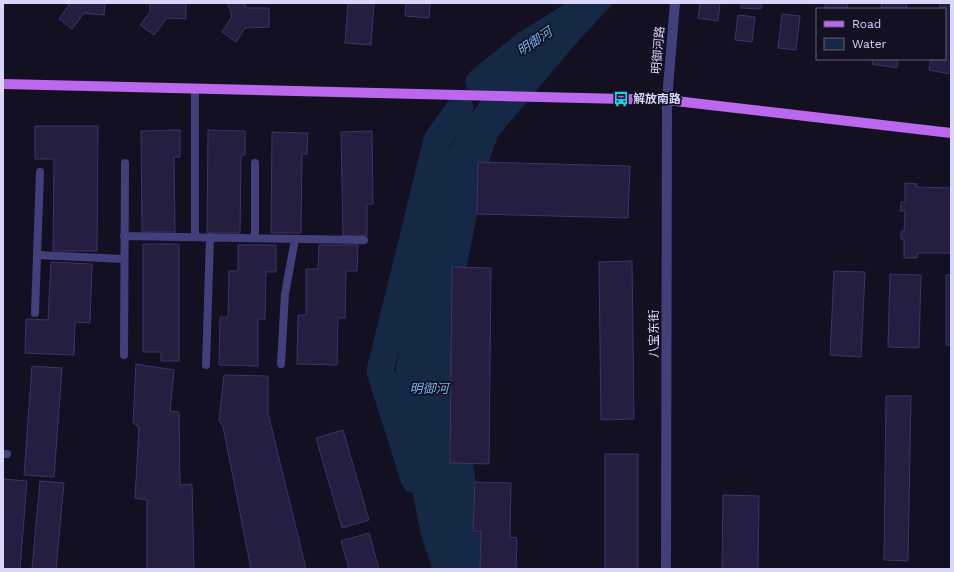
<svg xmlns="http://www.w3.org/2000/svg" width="954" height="572" font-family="'Work Sans','Noto Sans SC',sans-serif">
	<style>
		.water { fill: #152947 }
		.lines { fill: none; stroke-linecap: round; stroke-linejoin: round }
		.river { stroke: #152947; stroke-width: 27 }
		.building { fill: #251e41; stroke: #3d336b }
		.service { stroke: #41407c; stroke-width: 8 }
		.minor { stroke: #41407c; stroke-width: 10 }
		.primary { stroke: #bb68ef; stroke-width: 10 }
		.labels { text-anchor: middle; stroke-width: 3.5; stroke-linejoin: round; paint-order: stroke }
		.street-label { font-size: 12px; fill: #d9d6fb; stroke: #131022 }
		.poi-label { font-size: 12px; font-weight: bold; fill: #d9d6fb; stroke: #131022; text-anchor: start }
		.water-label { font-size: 13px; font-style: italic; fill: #6eb6f0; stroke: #131022 }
	</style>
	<rect width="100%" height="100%" fill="#131022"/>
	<path class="water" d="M578 3H613L573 47 498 136 485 172 460 303 463 409 480 505 495 569H432L421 535 396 410 395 375 413 258 438 172 446 153 461 129 501 71 521 49 553 27Z"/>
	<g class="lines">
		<path class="river" d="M479 82 526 44 592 3
			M414 479 380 371 437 140 460 108"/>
	</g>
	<path class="building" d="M69 3H105L104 15 84 13 72 29 59 19 69 5Z
		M150 3H186V19L167 18 154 35 140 25 150 12Z
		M227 3H244L246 8H269V27L245 28 236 42 222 32 231 18V12Z
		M348 3H374L371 45 345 43Z
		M406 3H430L429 18 405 16Z
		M700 3H720L718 21 698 18Z
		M741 3H762L761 9 741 8Z
		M825 3H848L847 9H825Z
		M882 3H907L906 9H881Z
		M940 3H951V74L929 70 931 59H945V9H939Z
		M782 14 800 16 796 50 778 48Z
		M738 15 755 17 752 42 735 40Z
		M873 59H898L897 68 872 64Z
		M35 126H98L97 251H53L54 159H35Z
		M180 130V157H174L175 232H142L141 131Z
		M208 130 245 131V155H241L240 233H207Z
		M372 131 373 204H367V236H343L341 132Z
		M272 132 308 133 307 154H302L301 233H271Z
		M478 162 630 166 628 218 477 214Z
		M905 183 917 184 916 187 951 188V253H917V258H904V239H901V231H904L905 211H900L901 202H905Z
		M143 244H179V361H161V352H143Z
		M238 245H276V272H266L265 319H258V366L219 365 220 317H228L229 271H238Z
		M319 245H358L357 271H346L345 318H338L337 365 297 364 298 315H306V269H318Z
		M632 261 634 419 601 420 599 262Z
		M51 262 92 264 90 323 75 322 74 355 25 353 26 319 48 320Z
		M452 267 491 268 489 464 450 463Z
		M834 271 865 272 861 357 830 355Z
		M890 274 921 275 919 348 888 347Z
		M946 275H951V345H946Z
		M136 364 174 370 170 411 179 412 180 485 192 484 194 569H147V500L135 498 139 427 133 423Z
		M32 366 62 368 54 477 24 475Z
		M224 375 268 376V413L306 569H251L223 426 219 421Z
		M886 396H911L908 561 884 560Z
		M343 430 369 520 342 528 316 438Z
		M605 454H638V569H605Z
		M3 479 27 481 20 569H3Z
		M40 481 64 483 56 569H32Z
		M475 482 511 483 510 537 517 538 516 569H480L481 531H473Z
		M723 495 759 496 758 569H722Z
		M369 533 379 569H349L341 541Z"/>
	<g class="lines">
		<path class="service" d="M195 89V237
			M124 236 364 240
			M255 238V163
			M37 255 124 259
			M35 313 40 172
			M124 355 125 163
			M281 364 285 294 295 239
			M206 365 210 237
			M3 454H7"/>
		<path class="minor" d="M666 569 667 100 675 3"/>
		<path class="primary" d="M3 84 667 100 951 133"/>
	</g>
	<defs>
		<symbol id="bus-bare" viewBox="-9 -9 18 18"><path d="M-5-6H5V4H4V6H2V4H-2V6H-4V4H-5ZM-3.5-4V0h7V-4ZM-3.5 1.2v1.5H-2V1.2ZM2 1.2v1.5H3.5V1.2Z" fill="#18d3e4" stroke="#131022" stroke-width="2.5" paint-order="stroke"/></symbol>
	</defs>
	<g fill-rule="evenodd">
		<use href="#bus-bare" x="610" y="88" width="22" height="22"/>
	</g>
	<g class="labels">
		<g class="street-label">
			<text transform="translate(658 50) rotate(-85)" y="4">明御河路</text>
			<text transform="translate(654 334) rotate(-90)" y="4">八宝东街</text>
		</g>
		<g class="poi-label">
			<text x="633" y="103">解放南路</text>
		</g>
		<g class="water-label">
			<text transform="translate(534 41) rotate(-34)" y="5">明御河</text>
			<text x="429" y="393">明御河</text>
		</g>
	</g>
	<rect width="954" height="572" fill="none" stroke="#d9d6fb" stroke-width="8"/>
	<rect x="816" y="8" width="130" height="52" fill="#131022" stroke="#625f79"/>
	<rect x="824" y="21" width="20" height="6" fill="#bb68ef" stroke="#625f79"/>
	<text x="852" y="28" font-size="12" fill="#d9d6fb">Road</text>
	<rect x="824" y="38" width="20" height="12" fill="#152947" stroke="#625f79"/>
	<text x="852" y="48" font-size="12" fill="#d9d6fb">Water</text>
</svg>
